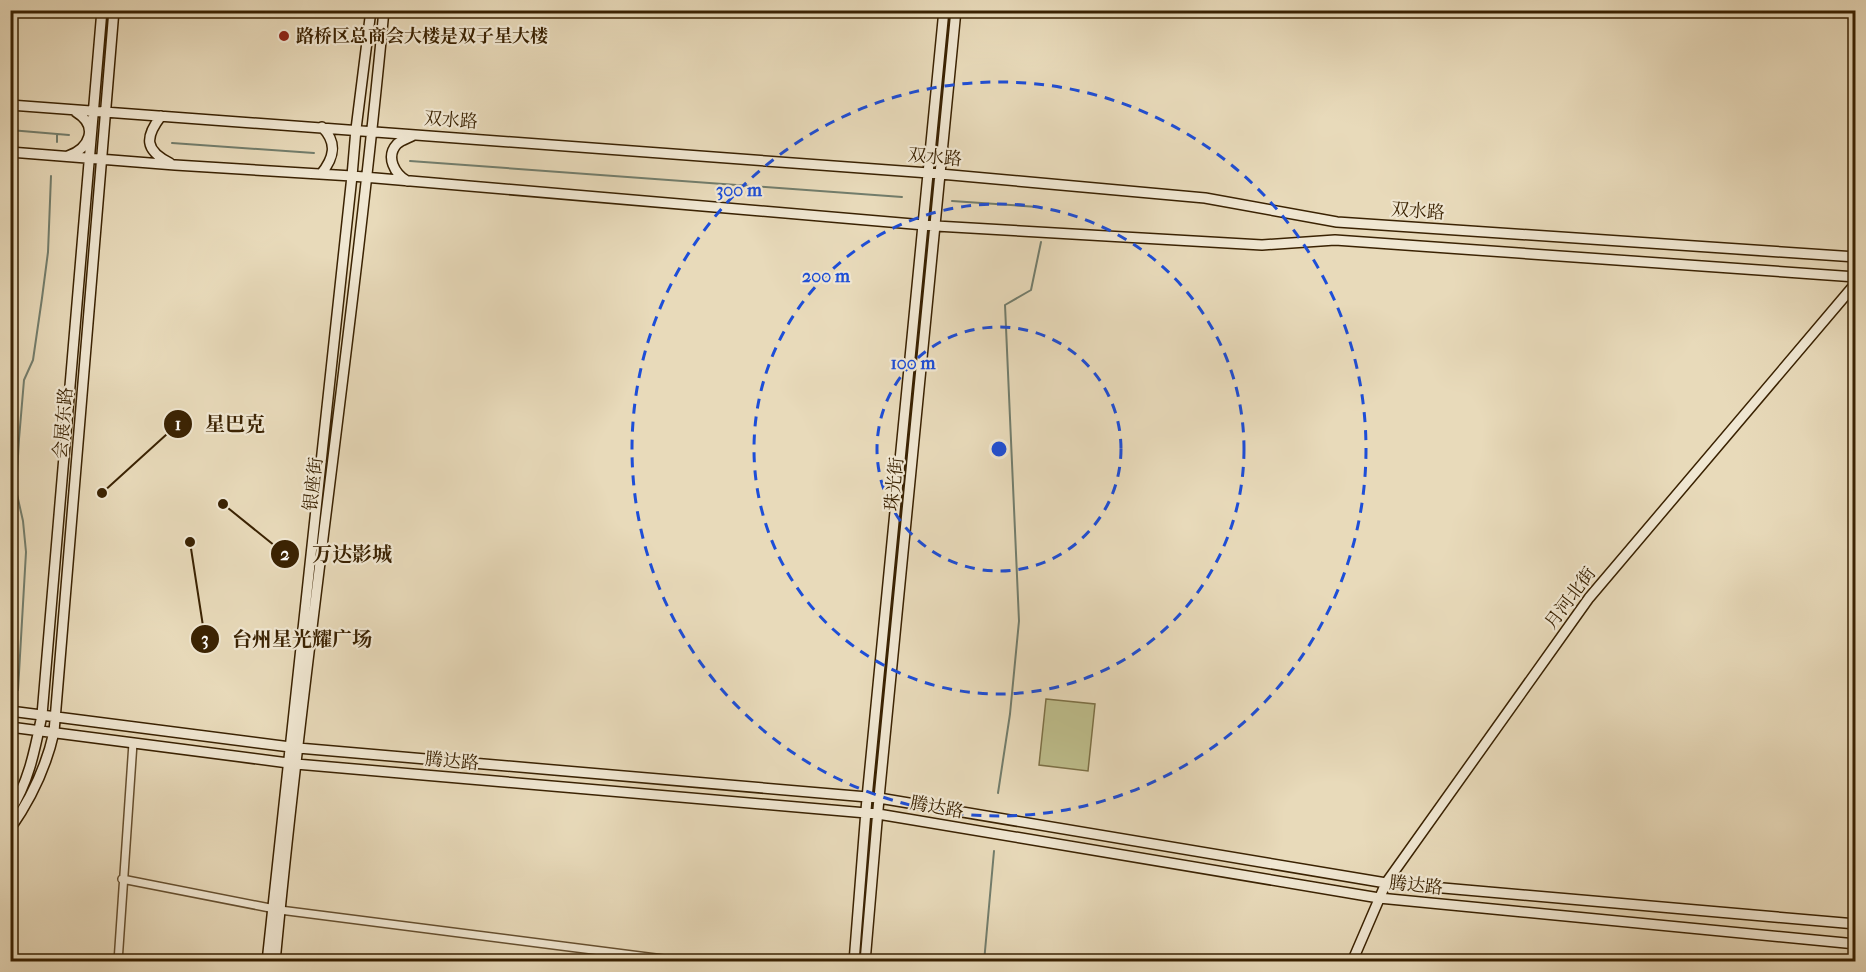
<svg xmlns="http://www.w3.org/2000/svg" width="1866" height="972" font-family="'IM FELL French Canon','Noto Serif SC',serif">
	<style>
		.green { fill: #bdbd8b; stroke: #7c7046; stroke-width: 1.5 }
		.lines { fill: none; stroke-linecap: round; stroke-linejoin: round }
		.stream { stroke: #727d6c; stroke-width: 2 }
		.street-casing { stroke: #665030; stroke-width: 10 }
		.secondary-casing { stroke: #3a2202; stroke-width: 12 }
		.street { stroke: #f0e7d2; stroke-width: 7 }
		.secondary { stroke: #f0e7d2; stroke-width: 9 }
		.ring { fill: none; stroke: #1d4ed8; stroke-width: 3; stroke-dasharray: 10 8 }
		.poi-dot { fill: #8f2418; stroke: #f0e7d2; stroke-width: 2 }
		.labels { text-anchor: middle; stroke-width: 4.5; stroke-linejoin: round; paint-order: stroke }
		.poi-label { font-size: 18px; font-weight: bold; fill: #3a2202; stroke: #f0e7d2; text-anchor: start }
		.street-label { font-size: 18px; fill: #3a2202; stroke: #f0e7d2 }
		.centre { fill: #1d4ed8; stroke: #f0e7d2; stroke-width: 3 }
		.ring-label { font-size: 18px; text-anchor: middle; font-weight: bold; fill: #1d4ed8; stroke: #f0e7d2; stroke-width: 4.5; stroke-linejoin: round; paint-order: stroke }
		.leader { fill: none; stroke: #3a2202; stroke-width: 2 }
		.callout-dot { fill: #3a2202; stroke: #f0e7d2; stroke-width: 2 }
		.mark-label { font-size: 18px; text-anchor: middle; font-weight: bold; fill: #fff }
		.callout-label { font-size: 20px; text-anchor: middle; font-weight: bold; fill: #3a2202; stroke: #f0e7d2; stroke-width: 4.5; stroke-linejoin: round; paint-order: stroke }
	</style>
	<rect width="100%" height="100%" fill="#e8daba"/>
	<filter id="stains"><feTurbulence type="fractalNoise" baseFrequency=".00333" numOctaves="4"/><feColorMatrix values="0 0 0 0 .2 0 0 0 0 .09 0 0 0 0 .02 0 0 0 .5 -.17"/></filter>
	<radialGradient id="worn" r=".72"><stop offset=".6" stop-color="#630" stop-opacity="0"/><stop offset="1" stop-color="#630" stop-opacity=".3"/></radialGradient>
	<path class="green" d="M1046 699 1095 704 1088 771 1039 765Z"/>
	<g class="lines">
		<path class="stream" d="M10 130 69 135
			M57 134V142
			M172 143 314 153
			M410 161 902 197
			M952 201 1038 207
			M18 690 26 552 23 521 16 490 19 439 24 380 33 360 42 298 48 252 51 176
			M998 793 1010 714 1019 621 1005 305 1031 290 1041 242
			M13 962 14 868
			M984 962 994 851"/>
		<defs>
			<path id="street" d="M122 879 280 910 687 962
				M118 962 133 743"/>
			<path id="secondary" d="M10 105 929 173 1205 198 1337 222 1856 257
				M161 116C145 137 144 150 170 163
				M10 152 175 165 352 176 936 226 1262 245 1335 240 1856 277
				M68 156C90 148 99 126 76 112
				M321 174C334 158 338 143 322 127
				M407 181C395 174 385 157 397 144 401 140 409 138 414 135
				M10 711 298 748 879 798 1386 883 1856 924
				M10 727 296 764 878 814 1379 898 1856 944
				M10 811C29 782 35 749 42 715L102 10
				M10 829C31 799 46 768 54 732L114 10
				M267 962 352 176 356 129 371 10
				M275 962C305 644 354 328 384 10
				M854 962 867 798 944 10
				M865 962 879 798 956 10
				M1352 962 1386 883 1589 598 1856 283"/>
		</defs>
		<use href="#street" class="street-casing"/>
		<use href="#secondary" class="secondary-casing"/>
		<use href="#street" class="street"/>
		<use href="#secondary" class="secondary"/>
	</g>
	<g class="ring">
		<circle cx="999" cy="449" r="122"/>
		<circle cx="999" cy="449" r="245"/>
		<circle cx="999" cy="449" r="367"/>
	</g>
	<circle class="poi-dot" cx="284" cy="36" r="6"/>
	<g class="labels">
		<g class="poi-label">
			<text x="296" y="42">路桥区总商会大楼是双子星大楼</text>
		</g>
		<g class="street-label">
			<text transform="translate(451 120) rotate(4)" y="6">双水路</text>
			<text transform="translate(935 157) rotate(5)" y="6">双水路</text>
			<text transform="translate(1418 211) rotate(4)" y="6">双水路</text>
			<text transform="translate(63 423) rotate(-85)" y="6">会展东路</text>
			<text transform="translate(313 484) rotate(-83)" y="6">银座街</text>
			<text transform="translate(894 484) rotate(-84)" y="6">珠光街</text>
			<text transform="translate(1570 598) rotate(-53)" y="6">月河北街</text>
			<text transform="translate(452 761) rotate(5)" y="6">腾达路</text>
			<text transform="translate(937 807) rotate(10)" y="6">腾达路</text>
			<text transform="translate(1416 885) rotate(6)" y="6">腾达路</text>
		</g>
	</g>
	<circle cx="999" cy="449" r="9" class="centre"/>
	<g class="ring-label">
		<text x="739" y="196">300 m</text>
		<text x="826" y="282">200 m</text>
		<text x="913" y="369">100 m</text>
	</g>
	<path class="leader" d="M102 493L178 424M223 504L285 554M190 542L205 639"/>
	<g class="callout-dot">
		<circle cx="102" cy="493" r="6"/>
		<circle cx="223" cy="504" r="6"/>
		<circle cx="190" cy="542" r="6"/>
		<circle cx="178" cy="424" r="15"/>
		<circle cx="285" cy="554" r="15"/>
		<circle cx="205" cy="639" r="15"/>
	</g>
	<g class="mark-label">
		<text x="178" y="430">1</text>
		<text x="285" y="560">2</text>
		<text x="205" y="645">3</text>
	</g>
	<g class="callout-label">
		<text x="235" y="431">星巴克</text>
		<text x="352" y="561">万达影城</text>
		<text x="302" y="646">台州星光耀广场</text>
	</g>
	<rect width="1866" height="972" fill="none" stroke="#e8daba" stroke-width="36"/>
	<rect x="12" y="12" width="1842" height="948" fill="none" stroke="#3a2202" stroke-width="3"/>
	<rect x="18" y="18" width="1830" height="936" fill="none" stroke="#3a2202" stroke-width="1.5"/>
	<rect width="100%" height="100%" filter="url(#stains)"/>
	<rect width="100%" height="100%" fill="url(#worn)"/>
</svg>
